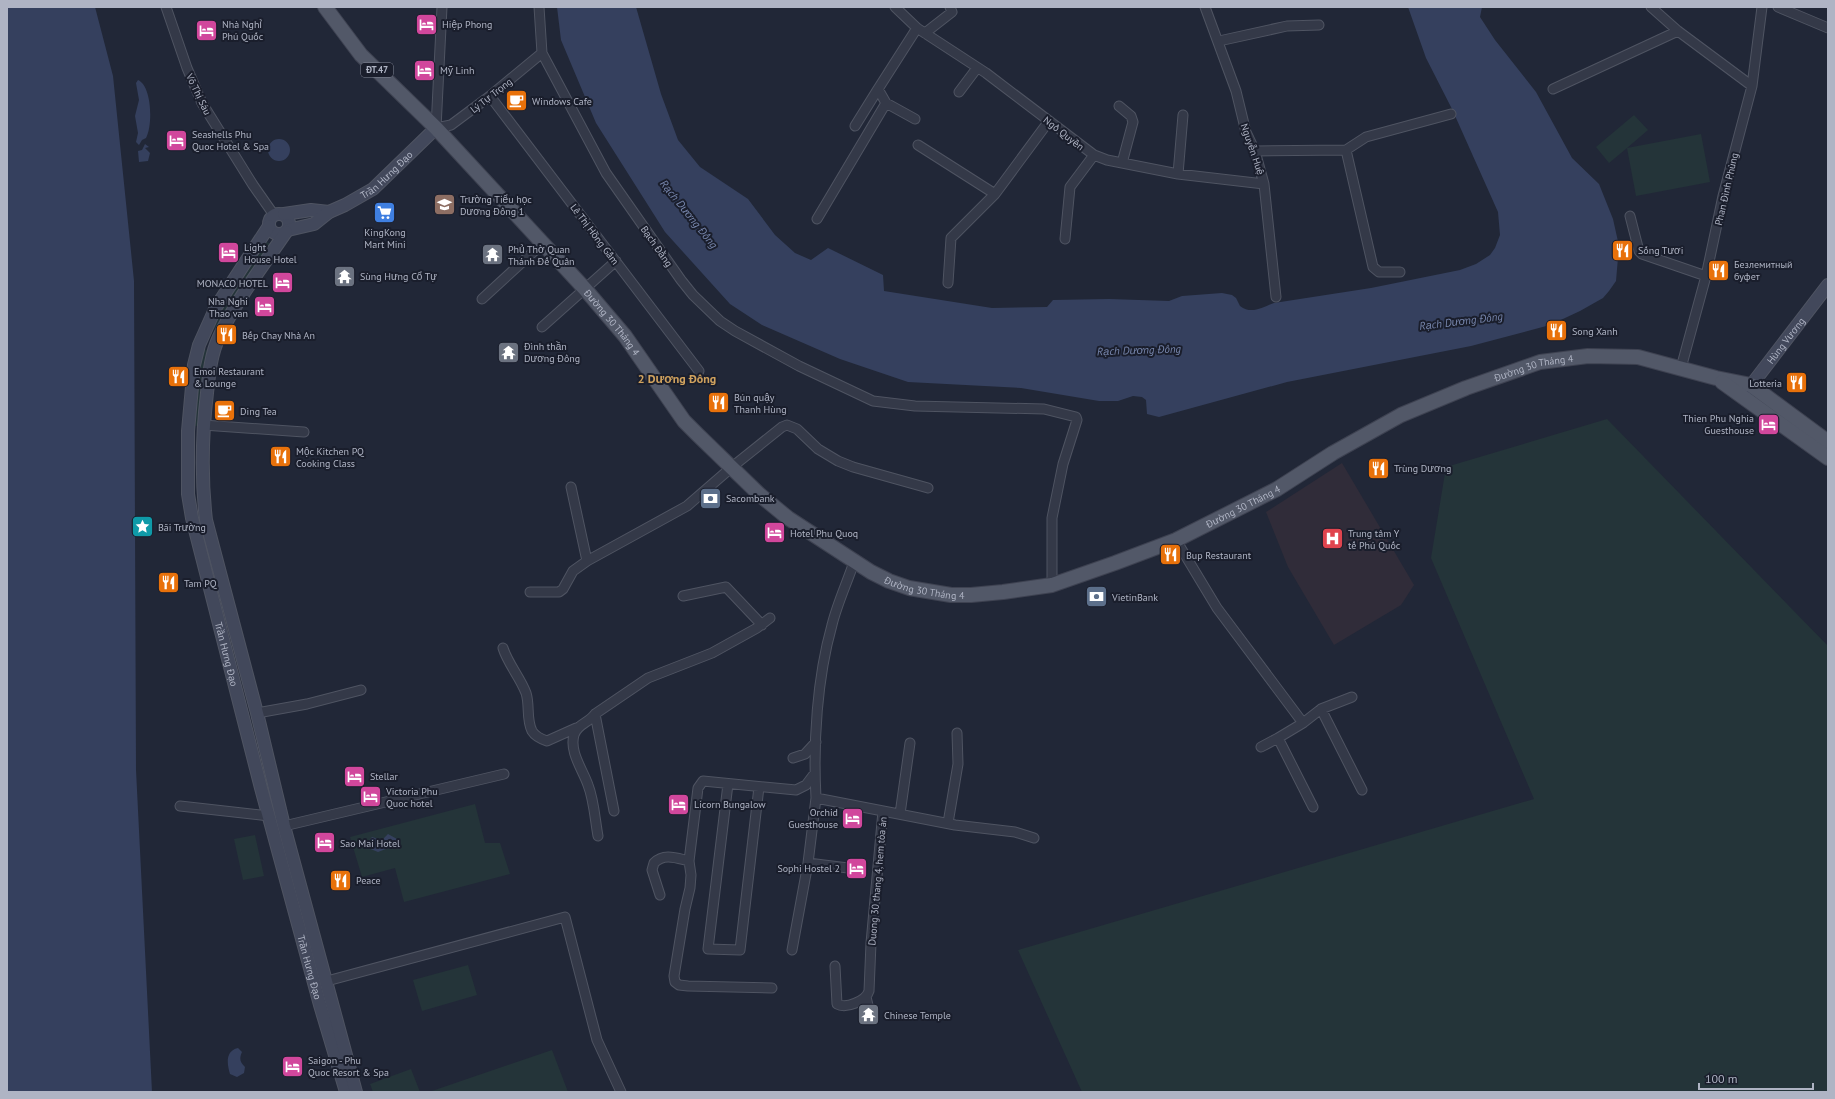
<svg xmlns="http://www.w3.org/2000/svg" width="1835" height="1099" font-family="'PT Sans',sans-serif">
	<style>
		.medical { fill: #302c39 }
		.green { fill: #243439 }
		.water { fill: #35405e }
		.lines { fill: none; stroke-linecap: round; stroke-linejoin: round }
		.street-casing { stroke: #4f5462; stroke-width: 11 }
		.secondary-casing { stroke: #4f5462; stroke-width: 14 }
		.primary-casing { stroke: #3e4251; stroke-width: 16 }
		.street { stroke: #343948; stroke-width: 9 }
		.secondary { stroke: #42485b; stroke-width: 12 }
		.primary { stroke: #525868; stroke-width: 14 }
		.labels { text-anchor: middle; stroke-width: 4; stroke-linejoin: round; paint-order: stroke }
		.shield { fill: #1a1e2c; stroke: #828796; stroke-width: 1 }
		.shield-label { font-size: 9px; font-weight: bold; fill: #afb4c4 }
		.poi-label { font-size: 10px; fill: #afb4c4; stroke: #1a1e2c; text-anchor: start }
		.street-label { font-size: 10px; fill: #afb4c4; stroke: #1a1e2c }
		.water-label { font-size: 11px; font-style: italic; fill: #7786ac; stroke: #1a1e2c }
		.quarter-label { font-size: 12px; font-weight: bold; fill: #d0a25e; stroke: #1a1e2c }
	</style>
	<rect width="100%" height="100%" fill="#212737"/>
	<path class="medical" d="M1342 463 1414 585 1401 605 1334 645 1288 567 1266 512Z"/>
	<path class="green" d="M1634 115 1648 130 1627 148 1701 134 1710 182 1636 196 1627 148 1609 163 1596 147Z
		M267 242 271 244 224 313 215 329 211 326Z
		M204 349 208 350 203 374 198 426H193L197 383Z
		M1607 419 1828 646V1092H1082L1018 950 1534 799 1431 558 1446 467Z
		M475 804 485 843H500L510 874 404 902 395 868 362 877 350 837Z
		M255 835 264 876 243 880 234 839Z
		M468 965 477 995 422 1011 413 980Z
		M552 1050 568 1092H429Z
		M411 1069 420 1092H373L370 1084Z"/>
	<path class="water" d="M7 7H95L113 76 134 281 136 770 152 1092H7Z
		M557 7H636L661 94 678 140 700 167 748 199 775 235 795 253 811 260 828 248 883 275 884 291 992 308 1047 307 1053 300 1109 299 1169 301 1182 296 1222 293 1232 295 1236 298 1240 306C1252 315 1262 307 1274 303L1371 288 1460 270 1476 264 1490 255 1495 248 1500 235 1498 212 1452 109 1426 58 1408 7H1482L1480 17 1495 40 1536 92 1572 158 1599 184 1613 219 1619 246 1616 281 1609 291 1603 298 1580 311 1550 325 1471 346 1287 382 1159 417 1147 414 1146 400 1142 397 1133 396 1118 401H1099L1021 388 908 382 840 359 762 325 730 304 665 232 596 123 561 40Z
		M138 80C152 86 153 125 146 138L142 140 139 145 136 142 138 133 135 116 139 100 136 83Z
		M268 150a11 11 0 1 1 22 0a11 11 0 1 1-22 0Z
		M145 144 149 147 145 148 150 153 148 161 139 162 138 151 142 150Z
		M388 834 397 839 396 847H391L378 852 368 848 367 843 372 837 382 840Z
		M238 1048 242 1052C239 1059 240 1062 245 1067L244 1073 237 1077 230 1074C227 1064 225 1051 238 1048Z"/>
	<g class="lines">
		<defs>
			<path id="street" d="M166 7 187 68 202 103 253 185 274 215
				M442 7 436 128 451 125 490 96 542 53
				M539 7 542 53 606 173 681 280 693 295 720 321 735 331 799 366 873 401 915 406 1044 409 1076 417 1077 420 1063 464 1052 518V585
				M895 7 917 28 986 73 1094 155 1107 160 1178 174 1264 184
				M1205 7 1236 91 1246 132 1255 151 1264 184 1276 297
				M1651 7 1678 31 1752 86
				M1778 7 1828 28
				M925 33 952 12 950 7
				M1219 41 1287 26 1319 25
				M1553 89 1678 31
				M959 92 977 68
				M490 96 699 371
				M886 103 915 119
				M1119 106 1131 116 1133 122 1122 163
				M855 126 878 89
				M918 145 995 194
				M1346 150 1366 137 1451 114
				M1255 151 1346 150 1373 267 1379 272H1400
				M1178 174 1183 115
				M1630 216 1639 251 1642 254 1706 276
				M817 219 886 103 878 89 917 28
				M1065 239 1070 187 1094 155
				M948 283 951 238 995 194 1049 121
				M482 299 543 243
				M542 327 616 261
				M1681 368 1706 276 1723 196 1752 86 1762 7
				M203 425 304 432
				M571 487 587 561 687 506 732 467 782 427 787 425 797 429 818 449 838 461 853 467 928 488
				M1176 540 1217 608 1303 723
				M530 592H559L563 589 573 571 587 561
				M683 596 726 587 762 625
				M503 648C508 664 520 677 526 693 530 705 526 719 532 731 535 736 541 739 547 741L576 728
				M1321 709 1362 790
				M257 713 307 704 361 690
				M595 714 614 811
				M1261 747 1278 738
				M793 758 805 754 816 742
				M728 784 708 949 740 950 759 787
				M180 806 269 816
				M1313 807 1278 738 1303 723 1321 709 1352 697
				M883 811 955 825 1015 832 1034 838
				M900 814 910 743
				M948 823 958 764 957 733
				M284 826 504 774
				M598 836C595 820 594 800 588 785 583 770 569 752 574 735 577 724 589 723 595 714L648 678 712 653 757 628 770 618
				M808 863 848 868
				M660 895 652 870 654 863C664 853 676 858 689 861
				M792 950 808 863 816 798
				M835 966 837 1004C846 1009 866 1001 869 991L871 943 883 811 816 798C813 743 817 678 832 625 837 604 847 583 854 562
				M327 981 565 917 597 1040 621 1092
				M772 988 688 986 679 985 675 982 674 976 685 909 690 888 691 875 689 861 698 788 703 781 796 790 806 785 815 773
				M866 997 870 1013"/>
			<g id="secondary">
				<circle cx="279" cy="224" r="10"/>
				<path d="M284 214 311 210 329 212"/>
				<path id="s1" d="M269 226 216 307 199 345 194 365 188 431V494L192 518 261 788 320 1005 346 1092"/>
				<path id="s2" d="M288 230 314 224 329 212 345 205 373 189 436 128"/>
				<path d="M286 232C263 266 236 300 219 337 211 354 209 374 207 393 202 435 201 477 206 520L257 713 284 826 356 1092"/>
				<path id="s3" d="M1746 392 1828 285"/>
			</g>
			<g id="primary">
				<path id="s4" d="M325 7 361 55 436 128 585 289 625 336 684 421 698 435 760 495 788 518 871 572 889 581 909 588 951 595H971L1003 592 1052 585 1115 563 1176 540 1277 489 1333 453 1401 415 1466 388 1540 362 1588 356 1638 357 1716 378 1751 385 1828 442"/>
				<path d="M1722 382 1828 458"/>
			</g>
		</defs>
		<use href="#street" class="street-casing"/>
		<use href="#secondary" class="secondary-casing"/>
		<use href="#primary" class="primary-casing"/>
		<use href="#street" class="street"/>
		<use href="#secondary" class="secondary"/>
		<use href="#primary" class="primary"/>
	</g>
	<defs>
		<symbol id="hotel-square" viewBox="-11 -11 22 22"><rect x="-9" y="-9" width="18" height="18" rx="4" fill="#d1479c" stroke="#1a1e2c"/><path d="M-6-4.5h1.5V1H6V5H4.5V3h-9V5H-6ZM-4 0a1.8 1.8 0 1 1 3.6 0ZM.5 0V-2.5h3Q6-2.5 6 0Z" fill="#fff"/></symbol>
		<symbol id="cafe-square" viewBox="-11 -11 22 22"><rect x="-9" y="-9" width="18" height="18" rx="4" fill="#e8710a" stroke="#1a1e2c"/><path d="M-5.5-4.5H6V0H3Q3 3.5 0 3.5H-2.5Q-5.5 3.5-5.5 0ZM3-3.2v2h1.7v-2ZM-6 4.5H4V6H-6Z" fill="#fff"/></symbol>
		<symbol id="school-square" viewBox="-11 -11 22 22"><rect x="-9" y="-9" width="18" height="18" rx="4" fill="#8d6e63" stroke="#1a1e2c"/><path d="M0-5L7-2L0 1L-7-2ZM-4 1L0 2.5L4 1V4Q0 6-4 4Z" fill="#fff"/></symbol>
		<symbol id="supermarket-square" viewBox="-11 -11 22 22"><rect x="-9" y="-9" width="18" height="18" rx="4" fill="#3f7fe0" stroke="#1a1e2c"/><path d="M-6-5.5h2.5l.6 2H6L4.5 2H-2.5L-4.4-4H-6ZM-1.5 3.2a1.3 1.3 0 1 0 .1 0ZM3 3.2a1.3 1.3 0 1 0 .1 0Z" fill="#fff"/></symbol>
		<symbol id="restaurant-square" viewBox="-11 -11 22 22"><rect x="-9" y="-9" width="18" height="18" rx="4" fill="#e8710a" stroke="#1a1e2c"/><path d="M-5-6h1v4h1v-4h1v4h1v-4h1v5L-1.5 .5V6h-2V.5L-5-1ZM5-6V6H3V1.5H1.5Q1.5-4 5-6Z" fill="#fff"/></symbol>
		<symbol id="temple-square" viewBox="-11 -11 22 22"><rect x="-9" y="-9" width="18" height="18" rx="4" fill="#6b7280" stroke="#1a1e2c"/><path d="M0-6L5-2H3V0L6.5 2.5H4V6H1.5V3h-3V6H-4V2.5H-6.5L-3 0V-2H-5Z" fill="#fff"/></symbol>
		<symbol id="bank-square" viewBox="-11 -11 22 22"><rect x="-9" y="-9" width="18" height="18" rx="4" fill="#5c6f8a" stroke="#1a1e2c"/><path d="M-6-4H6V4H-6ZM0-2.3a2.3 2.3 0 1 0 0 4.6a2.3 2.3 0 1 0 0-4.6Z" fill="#fff"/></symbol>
		<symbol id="sight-square" viewBox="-11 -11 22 22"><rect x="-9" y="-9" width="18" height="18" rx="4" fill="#0f9aa8" stroke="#1a1e2c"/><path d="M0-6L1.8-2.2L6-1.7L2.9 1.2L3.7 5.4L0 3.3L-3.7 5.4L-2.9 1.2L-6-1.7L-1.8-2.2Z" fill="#fff"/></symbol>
		<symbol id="hospital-square" viewBox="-11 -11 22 22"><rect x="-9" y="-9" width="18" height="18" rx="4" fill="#e0444e" stroke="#1a1e2c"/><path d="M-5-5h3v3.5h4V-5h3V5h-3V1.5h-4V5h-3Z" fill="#fff"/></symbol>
	</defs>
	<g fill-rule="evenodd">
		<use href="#hotel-square" x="414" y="12" width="25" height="25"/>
		<use href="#hotel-square" x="194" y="18" width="25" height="25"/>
		<use href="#hotel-square" x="412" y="58" width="25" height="25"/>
		<use href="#cafe-square" x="504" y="88" width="25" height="25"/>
		<use href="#hotel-square" x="164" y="128" width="25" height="25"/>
		<use href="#school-square" x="432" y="192" width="25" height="25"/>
		<use href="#supermarket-square" x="372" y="200" width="25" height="25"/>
		<use href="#restaurant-square" x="1610" y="238" width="25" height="25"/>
		<use href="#hotel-square" x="216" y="240" width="25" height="25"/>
		<use href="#temple-square" x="480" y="242" width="25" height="25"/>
		<use href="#restaurant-square" x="1706" y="258" width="25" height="25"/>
		<use href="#temple-square" x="332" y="264" width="25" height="25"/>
		<use href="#hotel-square" x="270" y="270" width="25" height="25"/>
		<use href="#hotel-square" x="252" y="294" width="25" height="25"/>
		<use href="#restaurant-square" x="1544" y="318" width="25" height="25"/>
		<use href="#restaurant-square" x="214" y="322" width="25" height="25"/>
		<use href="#temple-square" x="496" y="340" width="25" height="25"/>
		<use href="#restaurant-square" x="166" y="364" width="25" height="25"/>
		<use href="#restaurant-square" x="1784" y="370" width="25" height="25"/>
		<use href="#restaurant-square" x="706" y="390" width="25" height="25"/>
		<use href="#cafe-square" x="212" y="398" width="25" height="25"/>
		<use href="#hotel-square" x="1756" y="412" width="25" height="25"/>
		<use href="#restaurant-square" x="268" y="444" width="25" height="25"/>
		<use href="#restaurant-square" x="1366" y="456" width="25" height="25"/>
		<use href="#bank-square" x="698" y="486" width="25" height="25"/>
		<use href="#sight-square" x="130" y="514" width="25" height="25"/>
		<use href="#hotel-square" x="762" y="520" width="25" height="25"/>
		<use href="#hospital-square" x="1320" y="526" width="25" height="25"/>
		<use href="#restaurant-square" x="1158" y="542" width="25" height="25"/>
		<use href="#restaurant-square" x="156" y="570" width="25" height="25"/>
		<use href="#bank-square" x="1084" y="584" width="25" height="25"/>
		<use href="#hotel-square" x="342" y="764" width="25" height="25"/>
		<use href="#hotel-square" x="358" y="784" width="25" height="25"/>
		<use href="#hotel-square" x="666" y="792" width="25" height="25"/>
		<use href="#hotel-square" x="840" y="806" width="25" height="25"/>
		<use href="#hotel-square" x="312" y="830" width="25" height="25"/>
		<use href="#hotel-square" x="844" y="856" width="25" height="25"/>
		<use href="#restaurant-square" x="328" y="868" width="25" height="25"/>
		<use href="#temple-square" x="856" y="1002" width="25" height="25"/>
		<use href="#hotel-square" x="280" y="1054" width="25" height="25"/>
	</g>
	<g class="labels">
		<rect class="shield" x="361" y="63" width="32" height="14" rx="3"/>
		<g class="shield-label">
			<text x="377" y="73">ĐT.47</text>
		</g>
		<g class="poi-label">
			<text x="222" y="28">Nhà Nghỉ<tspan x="222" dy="12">Phú Quốc</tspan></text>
			<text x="442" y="28">Hiệp Phong</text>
			<text x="440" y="74">Mỹ Linh</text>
			<text x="532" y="105">Windows Cafe</text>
			<text x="192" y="138">Seashells Phu<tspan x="192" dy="12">Quoc Hotel &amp; Spa</tspan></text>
			<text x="460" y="203">Trường Tiểu học<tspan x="460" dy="12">Dương Đông 1</tspan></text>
			<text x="385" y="236" text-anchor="middle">KingKong<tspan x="385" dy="12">Mart Mini</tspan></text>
			<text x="244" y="251">Light<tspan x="244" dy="12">House Hotel</tspan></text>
			<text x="508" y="253">Phủ Thờ Quan<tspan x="508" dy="12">Thánh Đế Quân</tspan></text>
			<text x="1638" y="254">Sống Tươi</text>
			<text x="1734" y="268">Безлемитный<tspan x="1734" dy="12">буфет</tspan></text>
			<text x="360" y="280">Sùng Hưng Cổ Tự</text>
			<text x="268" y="287" text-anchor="end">MONACO HOTEL</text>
			<text x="248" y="305" text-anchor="end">Nha Nghi<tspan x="248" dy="12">Thao van</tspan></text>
			<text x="1572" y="335">Song Xanh</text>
			<text x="242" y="339">Bếp Chay Nhà An</text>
			<text x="524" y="350">Đình thần<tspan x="524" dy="12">Dương Đông</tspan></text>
			<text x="194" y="375">Emoi Restaurant<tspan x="194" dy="12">&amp; Lounge</tspan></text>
			<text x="1782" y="387" text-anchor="end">Lotteria</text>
			<text x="734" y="401">Bún quậy<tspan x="734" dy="12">Thanh Hùng</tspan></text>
			<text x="240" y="415">Ding Tea</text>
			<text x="1754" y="422" text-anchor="end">Thien Phu Nghia<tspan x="1754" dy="12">Guesthouse</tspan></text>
			<text x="296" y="455">Mộc Kitchen PQ<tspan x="296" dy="12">Cooking Class</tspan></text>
			<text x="1394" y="472">Trùng Dương</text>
			<text x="726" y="502">Sacombank</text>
			<text x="158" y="531">Bãi Trường</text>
			<text x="790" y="537">Hotel Phu Quoq</text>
			<text x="1348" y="537">Trung tâm Y<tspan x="1348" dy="12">tế Phú Quốc</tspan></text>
			<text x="1186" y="559">Bup Restaurant</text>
			<text x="184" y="587">Tam PQ</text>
			<text x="1112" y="601">VietinBank</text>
			<text x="370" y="780">Stellar</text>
			<text x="386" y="795">Victoria Phu<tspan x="386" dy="12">Quoc hotel</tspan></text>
			<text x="694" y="808">Licorn Bungalow</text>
			<text x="838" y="816" text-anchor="end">Orchid<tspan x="838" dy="12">Guesthouse</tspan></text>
			<text x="340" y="847">Sao Mai Hotel</text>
			<text x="840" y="872" text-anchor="end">Sophi Hostel 2</text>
			<text x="356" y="884">Peace</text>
			<text x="884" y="1019">Chinese Temple</text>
			<text x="308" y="1064">Saigon - Phu<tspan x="308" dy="12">Quoc Resort &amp; Spa</tspan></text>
		</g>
		<g class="street-label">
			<text transform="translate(199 94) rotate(64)" y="4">Võ Thị Sáu</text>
			<text transform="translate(491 95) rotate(-38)" y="4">Lý Tự Trọng</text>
			<text transform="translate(1064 133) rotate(38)" y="4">Ngô Quyền</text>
			<text transform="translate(1253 149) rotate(71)" y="4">Nguyễn Huệ</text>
			<text dy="4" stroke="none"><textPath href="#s2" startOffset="115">Trần Hưng Đạo</textPath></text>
			<text transform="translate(1726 189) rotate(-77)" y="4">Phan Đình Phùng</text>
			<text transform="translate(595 234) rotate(53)" y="4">Lê Thị Hồng Gấm</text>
			<text transform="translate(657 246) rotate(55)" y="4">Bạch Đằng</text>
			<text dy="4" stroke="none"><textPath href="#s4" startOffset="427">Đường 30 Tháng 4</textPath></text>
			<text dy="4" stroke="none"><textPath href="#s3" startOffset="65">Hùng Vương</textPath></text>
			<text dy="4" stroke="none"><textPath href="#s4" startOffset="1507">Đường 30 Tháng 4</textPath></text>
			<text dy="4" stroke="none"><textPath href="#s4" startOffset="1183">Đường 30 Tháng 4</textPath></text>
			<text dy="4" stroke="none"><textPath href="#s4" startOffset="847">Đường 30 Tháng 4</textPath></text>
			<text dy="4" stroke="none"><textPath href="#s1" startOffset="453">Trần Hưng Đạo</textPath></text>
			<text transform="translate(877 881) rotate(-85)" y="4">Duong 30 thang 4, hem tòa án</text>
			<text dy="4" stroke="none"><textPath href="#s1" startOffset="777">Trần Hưng Đạo</textPath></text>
		</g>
		<g class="water-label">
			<text transform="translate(689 214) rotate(51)" y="4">Rạch Dương Đông</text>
			<text transform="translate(1461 321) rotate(-7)" y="4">Rạch Dương Đông</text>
			<text transform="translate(1139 350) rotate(-2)" y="4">Rạch Dương Đông</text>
		</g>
		<g class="quarter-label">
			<text x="677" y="383">2 Dương Đông</text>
		</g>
	</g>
	<rect width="1835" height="1099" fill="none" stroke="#afb4c4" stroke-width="16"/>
	<path d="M1699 1083v6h114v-6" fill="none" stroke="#afb4c4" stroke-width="2"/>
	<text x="1705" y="1083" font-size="12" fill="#afb4c4" stroke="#1a1e2c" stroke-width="3" paint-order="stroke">100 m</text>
</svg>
